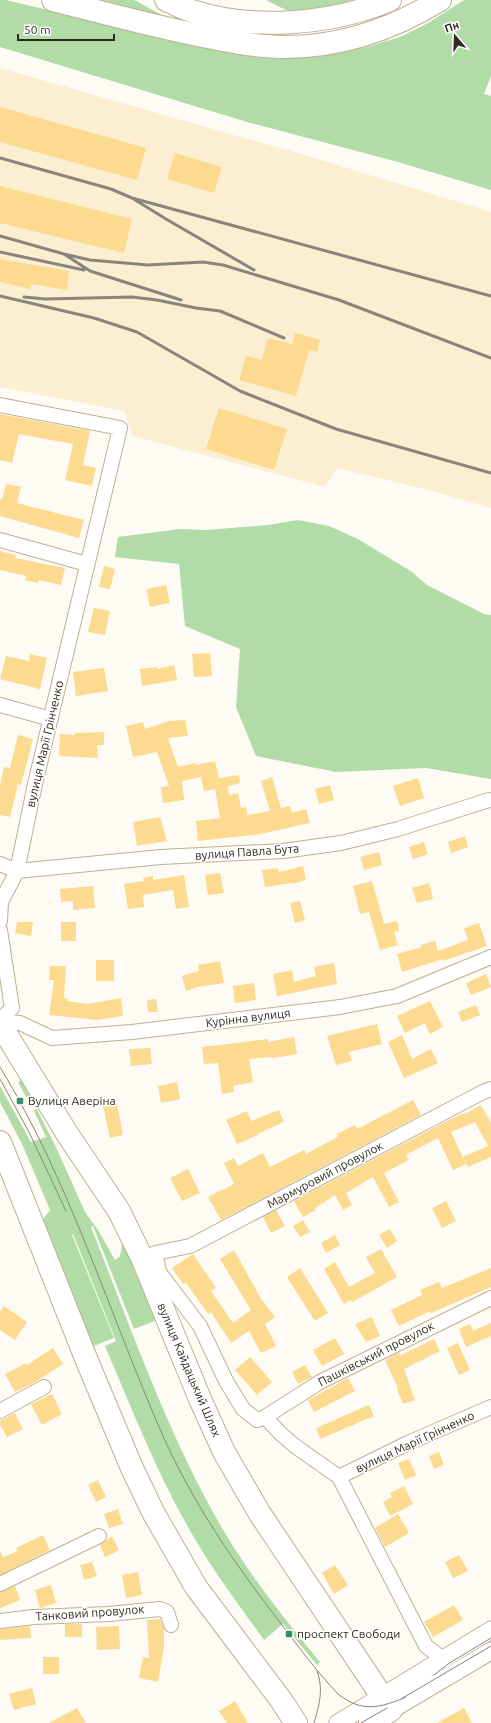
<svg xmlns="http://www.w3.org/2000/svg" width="491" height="1723" font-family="Ubuntu,sans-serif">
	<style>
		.built { fill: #fceed0 }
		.green { fill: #b1dca7 }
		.building { fill: #fcda90 }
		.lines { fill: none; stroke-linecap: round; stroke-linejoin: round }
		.minor-casing { stroke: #bdb092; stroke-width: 16 }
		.tertiary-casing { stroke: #bdb092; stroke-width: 19 }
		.primary-casing { stroke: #bdb092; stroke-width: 24 }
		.trunk-casing { stroke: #bdb092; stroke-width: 24 }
		.minor { stroke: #fff; stroke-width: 14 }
		.tertiary { stroke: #fff; stroke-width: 17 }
		.primary { stroke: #fff; stroke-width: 22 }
		.trunk { stroke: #fff; stroke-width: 22 }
		.tram { stroke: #8a857c; stroke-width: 1 }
		.rail { stroke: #8a857c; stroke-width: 3 }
		.poi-dot { fill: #339068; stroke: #fff; stroke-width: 1.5 }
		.labels { text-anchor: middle; stroke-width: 3; stroke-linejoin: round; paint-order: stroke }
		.street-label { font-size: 12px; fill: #302a1e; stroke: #fff }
		.poi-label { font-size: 12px; fill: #302a1e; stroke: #fff; text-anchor: start }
	</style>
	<rect width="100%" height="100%" fill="#fefbf5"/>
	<path class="built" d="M0 68 308 156 491 212V508L432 491 337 468 325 487 132 436 124 411 0 387Z"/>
	<path class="green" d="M0 0H6L218 50 266 57 299 58 335 54 367 47 400 37 428 23 464 0H491V76L484 94 491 96V190L398 162 247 122 0 47Z
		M101 0H134L166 17Z
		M266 0H359C342 4 303 15 287 10 280 8 273 3 266 0Z
		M298 520 329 526 358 539 412 572 427 585 484 614 491 615V779L426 768 336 772 256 756 236 707 240 649 185 626 179 564 115 557 118 537 180 529 206 530 268 525Z
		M22 1080 55 1145 85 1212 98 1230 115 1260 120 1256 123 1240 157 1320 134 1329 93 1226 91 1227C131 1328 167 1433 222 1528 250 1576 285 1619 320 1662L317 1665 283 1624 264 1640C239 1605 213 1571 192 1534 157 1474 132 1409 105 1346L116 1341 73 1234 72 1235 114 1338 91 1347 41 1222 50 1210 23 1146 0 1102V1086L31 1142 46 1137 34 1111 36 1109 29 1096 26 1097 18 1082Z"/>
	<path class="building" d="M0 107 146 148 137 180 0 142Z
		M175 153 222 167 214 193 167 179Z
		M0 186 132 219 124 253 0 223Z
		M0 259 69 271 67 290 31 284 30 289 0 282Z
		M295 333 320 340 317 352 309 350 296 396 239 380 246 356 262 360 268 338 292 344Z
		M219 408 287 429 274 470 206 449Z
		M0 414 90 431 83 465 96 468 92 486 65 480 73 444 19 434 12 463 0 460Z
		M6 484 21 487 17 503 84 520 79 538 0 516V499H2Z
		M0 551 16 555 15 558 65 568 61 585 39 580 38 583 25 580 26 576 0 570Z
		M104 566 115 569 110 589 99 587Z
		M166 585 170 603 150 607 146 589Z
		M94 608 110 611 105 635 88 632Z
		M210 653 212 676 194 677 192 654Z
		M30 654 47 658 40 689 0 679 6 656 29 661Z
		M174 665 177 680 142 686 140 669 157 667V669Z
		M104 668 108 691 76 696 73 672Z
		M185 720 188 736 168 738 178 767 195 763 196 765 215 761 219 778 239 775 240 783 228 786 229 795 238 793 241 808 246 807 247 815 270 811 261 781 272 777 281 808 290 806 292 813 306 809 310 823 260 834 198 841 196 821 220 818 215 789 204 791 201 777 182 781 184 800 163 803 161 787 169 786 157 752 133 757 126 726 143 722 145 729 169 721Z
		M104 732V745H97L98 758 59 756 60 734 75 735V733Z
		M18 735 33 739 21 785 18 784 10 817 0 815V785L4 767 10 768Z
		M418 778 424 798 400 806 393 786Z
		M330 785 334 800 319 804 315 789Z
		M160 817 167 841 137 846 133 822Z
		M465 836 468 847 451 853 448 842Z
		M424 842 428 854 413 859 409 847Z
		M379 852 382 865 364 870 360 857Z
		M303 866 306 880 292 884V883L265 887 262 870 278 868 279 872Z
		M220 873 224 893 208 895 205 875Z
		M184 875 189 907 176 909 173 890 143 895 144 907 128 909 124 884 144 881 143 878 153 876V880Z
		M372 881 384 924 397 921 399 931 394 932 398 945 380 950 369 912 360 914 353 886Z
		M429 883 433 899 417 903 412 888Z
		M93 886 95 908 73 910V901L61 902 60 889Z
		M300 901 305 920 295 923 290 903Z
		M17 922H33L31 936 15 933Z
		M61 922H76V941H61Z
		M479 923 487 946 443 961V959L402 972 397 954 422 947 421 945 435 941 438 951 468 940 464 928Z
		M96 960H114V981H96Z
		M220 961 224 983 197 987 186 991 182 976 199 971 198 965Z
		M334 963 337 984 277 996 273 974 292 970 294 982 316 976 314 967Z
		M50 966H66L64 998 68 999 67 1001 88 1004 121 998 123 1016 97 1020 49 1015 54 980H49Z
		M486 974 491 987 471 995 466 983Z
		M254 983 256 1000 235 1003 233 986Z
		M156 999 158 1012H148L147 1000Z
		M430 1001 443 1027 430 1034 425 1023 405 1033 397 1016Z
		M476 1005 480 1015 462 1022 458 1012Z
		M377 1024 382 1044 349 1052 352 1061 336 1065 327 1036Z
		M402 1035 412 1059 431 1049 438 1063 404 1078 388 1042Z
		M294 1037 297 1054 280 1057 271 1058V1057L249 1059 253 1082 233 1086 234 1092 222 1094 218 1063 204 1064 202 1047 268 1039V1042Z
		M150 1048 152 1064 131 1066 129 1049Z
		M177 1082 180 1099 161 1103 158 1086Z
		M413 1100 421 1115 221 1220 208 1197 234 1184 224 1163 234 1158 238 1166 263 1153 270 1167 304 1150 306 1154 338 1137 337 1134 355 1125 357 1129Z
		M117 1104 123 1135 110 1138 103 1106Z
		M481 1105 491 1123V1157L468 1167 463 1157 488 1146 475 1122 451 1132 466 1164 453 1170 438 1138 406 1155 409 1160 384 1173 399 1202 389 1207 373 1177 346 1193 352 1205 343 1210 335 1195 315 1208 316 1210 303 1217 294 1201 447 1121 464 1113 465 1114Z
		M279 1110 284 1122 257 1134 258 1135 237 1144 226 1120 247 1111 251 1121Z
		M188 1169 200 1193 182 1201 170 1178Z
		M446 1201 456 1221 442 1228 432 1208Z
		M276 1210 285 1226 271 1233 263 1217Z
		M303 1220 310 1232 300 1237 293 1226Z
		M390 1229 397 1241 387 1248 379 1235Z
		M335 1235 340 1245 326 1253 321 1243Z
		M381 1249 397 1277 352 1302 350 1300 344 1304 324 1269 335 1262 349 1287 375 1273 366 1257Z
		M234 1250 261 1299 275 1317 265 1324 276 1346 261 1353 249 1331 231 1343 211 1312 208 1314 186 1283 183 1284 172 1268 193 1254 216 1288 211 1291 233 1323 251 1310 220 1259Z
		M300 1268 328 1313 315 1321 287 1277Z
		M491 1268V1287L431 1313 430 1311 399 1326 391 1310 422 1295 420 1290 439 1282 442 1288Z
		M4 1306 27 1322 15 1340 0 1330V1311Z
		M372 1317 380 1336 366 1342 355 1324Z
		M491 1323V1336L466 1347 459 1329 470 1324 473 1331Z
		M335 1338 344 1354 322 1366 313 1350Z
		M434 1339 440 1351 404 1369 415 1400 403 1404 397 1389 398 1388 385 1360 399 1352 401 1355Z
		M458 1343 470 1370 459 1375 447 1348Z
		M53 1348 63 1364 35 1382 15 1392 5 1374 26 1363 27 1365Z
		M250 1357 272 1382 257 1395 235 1370Z
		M305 1365 312 1377 298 1384 292 1372Z
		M348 1378 355 1391 314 1412 308 1400Z
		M52 1394 62 1414 42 1425 31 1404Z
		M369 1405 374 1416 320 1439 316 1428Z
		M15 1413 23 1429 7 1437 0 1425V1421Z
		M439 1452 444 1465 434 1469 429 1456Z
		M409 1459 416 1475 405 1480 398 1463Z
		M98 1480 106 1497 96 1502 88 1485Z
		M404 1486 413 1504 390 1516 383 1502 392 1497 390 1493Z
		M118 1509 123 1524 109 1528 104 1514Z
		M398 1514 409 1533 385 1547 375 1528Z
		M43 1535 50 1550 0 1575V1551L3 1557 18 1551 16 1548Z
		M112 1536 119 1550 105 1557 100 1545Z
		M459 1555 468 1571 453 1578 445 1562Z
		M92 1562 97 1576 84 1580 80 1565Z
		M335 1565 348 1585 334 1594 322 1573Z
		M138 1572 142 1595 126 1598 122 1575Z
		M51 1585 56 1603 40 1608 35 1590Z
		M15 1586 20 1600 0 1608V1592Z
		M454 1605 463 1620 433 1637 424 1622Z
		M160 1619 164 1629V1647L158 1682 139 1678 143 1657 149 1658 147 1620Z
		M65 1624H82V1637H65Z
		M30 1626 31 1638 0 1640V1629Z
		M119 1626 120 1649 97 1650 96 1627Z
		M43 1657H59V1674H43Z
		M32 1688 36 1704 14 1710 9 1694Z
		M235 1701 248 1723H227L219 1711Z
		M77 1708 86 1723H49Z
		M464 1708 472 1723H437Z"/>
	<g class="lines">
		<defs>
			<path id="minor" d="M0 405 120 428 35 784 17 871 1 902 0 921
				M0 540 87 564
				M0 705 51 719
				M0 864 17 871 161 857 283 851 341 843 398 829 489 800
				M0 930 12 1008 0 1020
				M0 1022 20 1023 52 1038 132 1032 340 1007 397 996 491 957
				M0 1411 44 1387
				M265 1417 320 1382 491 1298
				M339 1477 408 1443 491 1407
				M0 1584 99 1536
				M0 1621 34 1617 109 1614 160 1609 167 1612 171 1625
				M443 1659 426 1646 339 1477 295 1446 281 1434 265 1417 257 1420 243 1409 226 1381 200 1326 159 1272 155 1253 190 1246 483 1092 491 1089"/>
			<path id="tertiary" d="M391 1710 491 1651
				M338 1723 491 1630"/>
			<path id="primary" d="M53 0C106 13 159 28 213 38 237 43 260 47 285 47 340 47 393 29 440 0
				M166 0C174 3 181 8 189 10 250 31 330 25 390 0"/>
			<path id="trunk" d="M0 1024 68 1135 119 1211 143 1260 200 1399 224 1452 260 1514 391 1710 370 1723
				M0 1142 87 1361 132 1468 153 1512 196 1587 281 1700 296 1723"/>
		</defs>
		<use href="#minor" class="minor-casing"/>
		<use href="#tertiary" class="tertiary-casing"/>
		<use href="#primary" class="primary-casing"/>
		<use href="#trunk" class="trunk-casing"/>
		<use href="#minor" class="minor"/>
		<use href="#tertiary" class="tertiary"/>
		<use href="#primary" class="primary"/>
		<use href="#trunk" class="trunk"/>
		<path class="tram" d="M0 1067C70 1182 109 1313 163 1436 193 1503 234 1563 279 1621 298 1646 317 1672 338 1694 362 1713 380 1708 406 1697
			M0 1079 29 1132 66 1211
			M434 1675 448 1664 491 1638
			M401 1699 491 1646
			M314 1723C319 1705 324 1690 317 1671
			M361 1723 387 1708"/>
		<path class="rail" d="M0 158 111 189 132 198 166 219 254 270
			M132 198 491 296
			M0 236 64 254 90 271 181 300
			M0 252 84 270
			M64 254 90 260 148 265 203 262 223 265 339 300 491 358
			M0 296 94 318 137 332 240 391 336 429 491 473
			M24 297 45 299 132 297 157 300 196 308 220 311 284 338"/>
	</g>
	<g class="poi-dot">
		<rect x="16" y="1097" width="8" height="8" rx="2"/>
		<rect x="285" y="1630" width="8" height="8" rx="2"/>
	</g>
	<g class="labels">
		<g class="street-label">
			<text transform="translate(45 744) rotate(-77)" y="4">вулиця Марії Грінченко</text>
			<text transform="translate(247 852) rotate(-4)" y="4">вулиця Павла Бута</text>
			<text transform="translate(248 1018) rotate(-7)" y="4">Курінна вулиця</text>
			<text transform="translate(325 1175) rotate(-28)" y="4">Мармуровий провулок</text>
			<text transform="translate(376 1354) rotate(-27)" y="4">Пашківський провулок</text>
			<text transform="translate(189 1370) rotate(67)" y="4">вулиця Кайдацький Шлях</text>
			<text transform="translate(415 1442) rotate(-25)" y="4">вулиця Марії Грінченко</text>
			<text transform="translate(90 1613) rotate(-4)" y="4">Танковий провулок</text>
		</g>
		<g class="poi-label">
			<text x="28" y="1105">Вулиця Аверіна</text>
			<text x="297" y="1638">проспект Свободи</text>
		</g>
	</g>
	<g transform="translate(455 36) rotate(341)" stroke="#ffffff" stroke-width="3" paint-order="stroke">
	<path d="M0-3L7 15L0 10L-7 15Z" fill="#302a1e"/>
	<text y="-6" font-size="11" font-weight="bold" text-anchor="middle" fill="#302a1e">Пн</text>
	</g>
	<path d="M18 34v6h96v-6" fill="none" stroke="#302a1e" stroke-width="2"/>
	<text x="24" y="34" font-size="12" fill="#302a1e" stroke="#ffffff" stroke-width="3" paint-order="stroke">50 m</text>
</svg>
